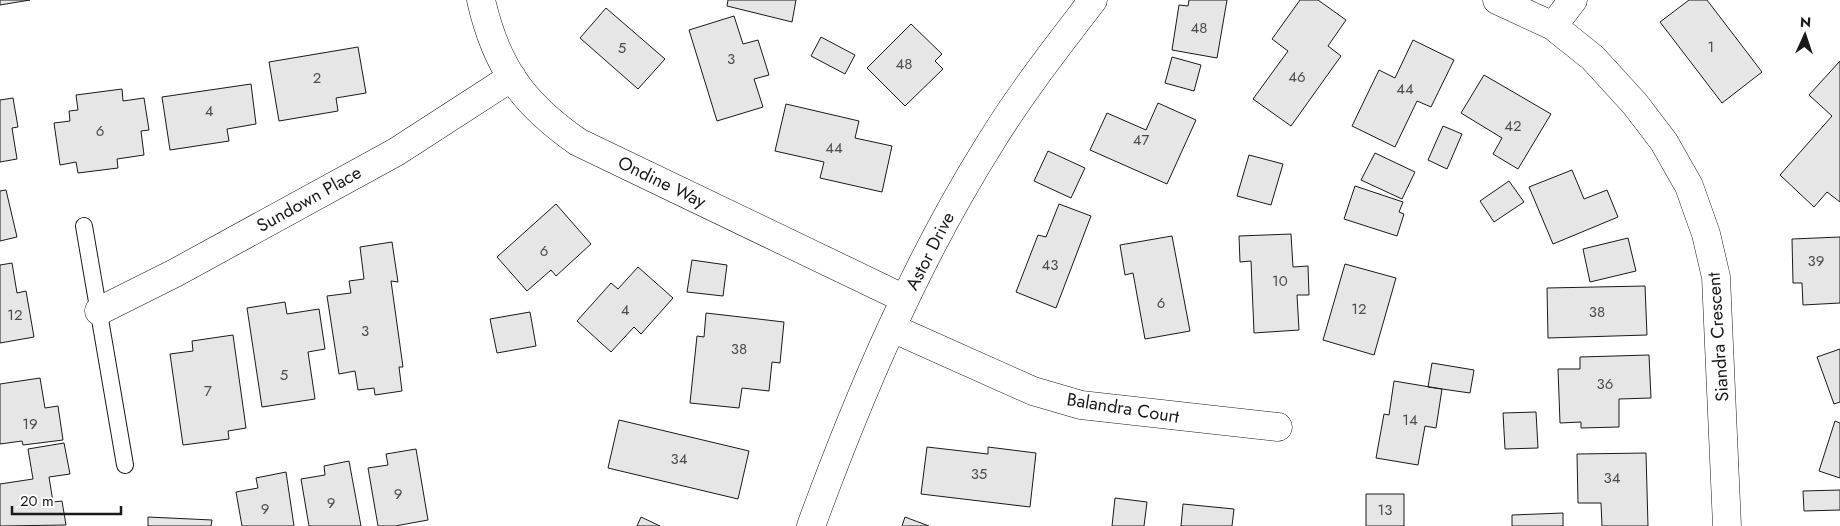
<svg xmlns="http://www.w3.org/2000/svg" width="1840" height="526" font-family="Jost,sans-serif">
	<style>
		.building { fill: #e6e6e6; stroke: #1a1a1a }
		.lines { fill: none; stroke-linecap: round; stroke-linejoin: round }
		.lane-casing { stroke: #1a1a1a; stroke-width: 18 }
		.street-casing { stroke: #1a1a1a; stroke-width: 29 }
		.lane { stroke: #fff; stroke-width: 16 }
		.street { stroke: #fff; stroke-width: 28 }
		.labels { text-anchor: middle; stroke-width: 4; stroke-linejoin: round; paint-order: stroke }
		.number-label { font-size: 15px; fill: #4d4d4d }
		.street-label { font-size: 18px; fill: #1a1a1a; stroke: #fff }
	</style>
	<rect width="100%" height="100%" fill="#fff"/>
	<path class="building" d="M0 0H30L0 5Z
		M728 0H796L792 22 727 6Z
		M1189 0H1227L1217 58 1172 50 1179 5 1188 6Z
		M1300 0H1318L1346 20 1328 46 1341 56 1291 126 1253 99 1288 51 1272 39Z
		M1689 0H1707L1762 72 1722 103 1660 22Z
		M606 8 665 59 638 89 580 38Z
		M734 16 743 44 758 40 769 75 754 79 763 107 717 121 689 30Z
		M911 24 942 54 935 61 943 69 905 106 867 68Z
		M821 37 855 55 845 74 811 56Z
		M1413 40 1454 60 1431 107 1417 101 1395 147 1352 126 1379 70 1395 78Z
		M358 47 366 93 336 98 338 111 279 121 269 62Z
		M1172 57 1201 65 1194 91 1165 83Z
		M1840 61V202L1827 192 1814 207 1780 175 1832 116 1809 95Z
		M1484 75 1551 114 1518 169 1493 154 1502 138 1461 113Z
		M251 84 256 124 227 129 229 141 170 150 162 97Z
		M122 89 123 101 144 98 149 130 141 131 144 155 117 159 118 168 78 173 76 162 60 165 54 123 70 121 69 111 78 110 76 95Z
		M13 98 18 127 12 128 17 159 0 162V100Z
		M1158 103 1196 120 1167 184 1090 150 1107 113 1146 130Z
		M786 104 859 121 855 138 892 146 882 192 820 178 824 162 775 151Z
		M1443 126 1462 134 1447 169 1428 160Z
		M1048 151 1085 168 1071 198 1034 181Z
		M1375 153 1415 172 1402 199 1361 180Z
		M1249 155 1283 164 1271 205 1237 196Z
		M1572 170 1584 199 1607 190 1618 217 1553 244 1529 187Z
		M1509 181 1524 202 1494 222 1480 201Z
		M1355 186 1403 202 1399 212 1404 214 1397 236 1344 219Z
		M6 190 17 237 0 241V191Z
		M556 204 591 244 556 276 551 270 527 291 497 257Z
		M1059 204 1091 216 1056 308 1016 292 1038 235 1046 237Z
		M1291 234 1293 267 1308 266 1309 295H1297L1299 330 1254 333 1251 261 1240 262 1239 236Z
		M1172 236 1190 331 1145 339 1133 273 1125 275 1120 245Z
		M1840 237V303L1803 305 1802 283H1793L1792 239Z
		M1628 238 1636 271 1590 282 1583 249Z
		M392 242 398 282 391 281 403 367H399L402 391 375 395 374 388 358 390 355 371 339 374 327 296 351 293 349 281 364 279 360 247Z
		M692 260 727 265 723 296 687 292Z
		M12 263 17 293 26 291 34 337 0 343V265Z
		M1345 264 1396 278 1374 355 1323 340Z
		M638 267 673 298 641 334 634 327 611 352 577 321 611 283 618 289Z
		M1645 286 1647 335 1548 338 1547 288Z
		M285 302 287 314 319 309 325 349 308 352 315 399 262 407 247 308Z
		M530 312 536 346 497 353 490 319Z
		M706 313 784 322 780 363 772 362 769 391 742 388 739 408 690 403 697 336 704 337Z
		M233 335 246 428 228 431 229 439 183 445 170 354 193 351 192 341Z
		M1840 349V402L1834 404 1817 357Z
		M1649 355 1651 398 1619 399V427L1581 428V422L1560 423 1558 369H1580V357Z
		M1432 363 1474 370 1470 393 1428 387Z
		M40 378 45 408 58 406 63 440 23 445 22 441 0 444V384Z
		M1394 381 1442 389 1436 428 1425 426 1418 465 1376 458 1384 414 1389 415Z
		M1536 412 1538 448 1505 449 1503 413Z
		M619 420 749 451 738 499 608 468Z
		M1835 421 1840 423V478L1819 471Z
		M64 443 70 474 49 477 53 502 62 501 66 525 0 526V484L33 479 28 449Z
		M927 447 988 454V447L1036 453 1030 507 921 494Z
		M416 449 428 520 395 526H378L368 468 388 465 386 454Z
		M1646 453 1648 526H1602L1601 503H1578L1577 454Z
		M349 461 361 526H309L301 479 325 475 324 466Z
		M286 472 294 526H242L236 492 258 488 256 478Z
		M1840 490V510L1804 511 1803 491Z
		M1366 494H1404V526H1366Z
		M1115 498 1147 502 1144 526H1112Z
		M1183 504 1234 509 1232 526H1181Z
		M1563 513V526H1512V515Z
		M148 517 212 520 211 526H148Z
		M641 517 660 526H637Z
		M905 517 929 526H902Z"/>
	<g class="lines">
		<defs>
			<path id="lane" d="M84 226 125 465"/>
			<path id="street" d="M481 0C496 66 522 103 578 142L905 299
				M1497 0 1553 26 1593 58 1635 104 1664 142 1689 186 1706 234 1716 277 1727 526
				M1553 26 1573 0
				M99 311 175 273 396 152 512 77
				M892 328 1033 391 1081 405 1278 427
				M811 526C859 395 915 263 989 145 1020 94 1057 47 1093 0"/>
		</defs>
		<use href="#lane" class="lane-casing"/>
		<use href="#street" class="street-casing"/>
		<use href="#lane" class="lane"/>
		<use href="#street" class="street"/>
	</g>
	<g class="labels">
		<g class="number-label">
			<text x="1199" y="33">48</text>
			<text x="1711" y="52">1</text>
			<text x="622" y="53">5</text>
			<text x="731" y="64">3</text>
			<text x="904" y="69">48</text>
			<text x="1297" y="82">46</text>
			<text x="317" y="83">2</text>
			<text x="1405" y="94">44</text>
			<text x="209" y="116">4</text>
			<text x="1513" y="131">42</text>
			<text x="100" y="136">6</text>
			<text x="1141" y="145">47</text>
			<text x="834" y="153">44</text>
			<text x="544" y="256">6</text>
			<text x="1816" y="266">39</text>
			<text x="1050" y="270">43</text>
			<text x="1280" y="286">10</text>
			<text x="1161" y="308">6</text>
			<text x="1359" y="314">12</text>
			<text x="625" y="315">4</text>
			<text x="1597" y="317">38</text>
			<text x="15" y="320">12</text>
			<text x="365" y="336">3</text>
			<text x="739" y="354">38</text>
			<text x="284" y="380">5</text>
			<text x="1605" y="389">36</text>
			<text x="208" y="396">7</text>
			<text x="1410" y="425">14</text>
			<text x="30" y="429">19</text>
			<text x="679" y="464">34</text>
			<text x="979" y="479">35</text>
			<text x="1612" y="483">34</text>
			<text x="398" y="499">9</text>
			<text x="331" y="508">9</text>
			<text x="265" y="514">9</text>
			<text x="1385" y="515">13</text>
		</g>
		<g class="street-label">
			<text transform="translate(662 182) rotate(26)" y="6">Ondine Way</text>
			<text transform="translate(309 199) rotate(-29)" y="6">Sundown Place</text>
			<text transform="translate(930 251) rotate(-63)" y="6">Astor Drive</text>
			<text transform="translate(1718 337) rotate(-94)" y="6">Siandra Crescent</text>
			<text transform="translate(1123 408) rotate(9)" y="6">Balandra Court</text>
		</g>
	</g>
	<g transform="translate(1805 35) rotate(3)" stroke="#ffffff" stroke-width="4" paint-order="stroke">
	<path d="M0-4L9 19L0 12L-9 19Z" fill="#1a1a1a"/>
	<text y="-8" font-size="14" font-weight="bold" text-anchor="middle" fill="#1a1a1a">N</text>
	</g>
	<path d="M12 506v8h109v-8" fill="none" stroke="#1a1a1a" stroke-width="2.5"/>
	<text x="20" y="506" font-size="15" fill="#1a1a1a" stroke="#ffffff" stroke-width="4" paint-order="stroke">20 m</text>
</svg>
